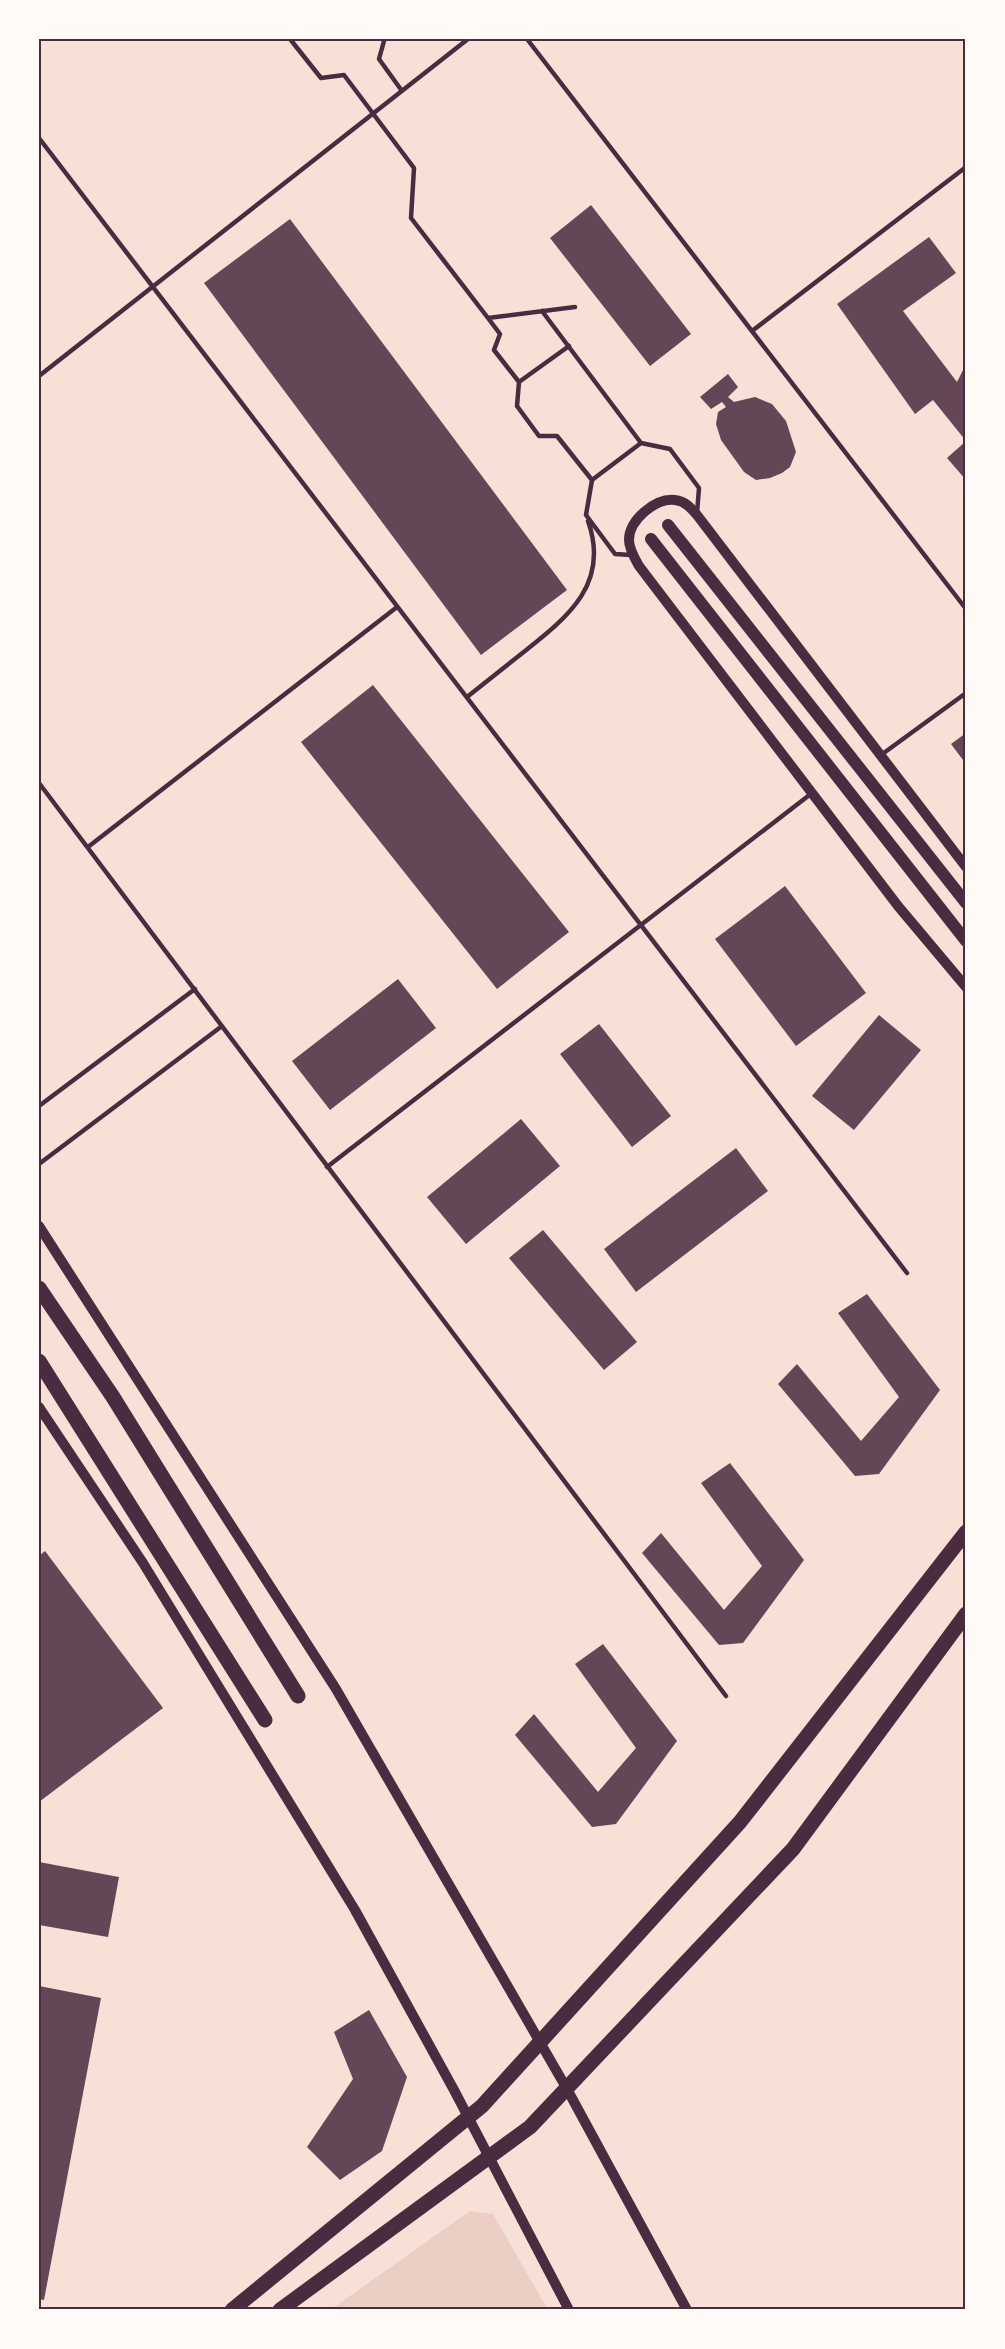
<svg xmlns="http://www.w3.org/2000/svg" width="1005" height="2349" font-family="'Roboto Condensed',sans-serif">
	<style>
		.green { fill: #ebcfc5 }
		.building { fill: #644757 }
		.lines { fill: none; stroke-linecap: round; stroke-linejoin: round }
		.service { stroke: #4a2c40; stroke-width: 4.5 }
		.tertiary { stroke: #4a2c40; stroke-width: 10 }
		.secondary { stroke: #4a2c40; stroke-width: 12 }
		.primary { stroke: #4a2c40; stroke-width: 15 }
		.neatline { fill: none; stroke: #4a2c40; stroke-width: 2 }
	</style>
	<rect width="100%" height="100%" fill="#f7e1d7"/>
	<path class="green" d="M470 2211 493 2214 548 2310H330Z"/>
	<path class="building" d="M591 205 691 334 650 366 550 238Z
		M290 219 567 590 481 655 204 283Z
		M929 237 956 273 903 311 957 382 966 364V480L947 458 966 441 933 400 915 414 837 304Z
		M728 374 738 387 728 397 734 402 755 397 772 404 786 421 796 452 790 467 782 473 770 478 756 480 744 472 721 440 716 424 718 412 726 407 722 402 711 409 700 397Z
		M373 685 569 932 497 989 301 742Z
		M966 733V764L951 744Z
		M785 886 866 993 796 1046 715 939Z
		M398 979 436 1028 330 1110 292 1061Z
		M879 1015 921 1050 854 1130 812 1096Z
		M599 1024 671 1116 632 1147 560 1054Z
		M521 1119 560 1166 466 1244 427 1197Z
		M736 1148 768 1191 636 1292 604 1249Z
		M543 1230 637 1342 604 1370 509 1258Z
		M867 1294 940 1390 879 1474 855 1476 778 1384 797 1364 861 1441 899 1397 838 1313Z
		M730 1463 804 1560 743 1643 719 1645 642 1553 661 1533 724 1610 762 1566 701 1483Z
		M45 1551 163 1708 39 1802V1556Z
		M603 1644 677 1741 616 1824 592 1827 515 1735 534 1714 598 1792 636 1748 575 1664Z
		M39 1862 119 1877 108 1937 39 1925Z
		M39 1986 101 1998 44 2300 39 2299Z
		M369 2010 407 2077 382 2151 340 2180 307 2147 353 2079 334 2032Z"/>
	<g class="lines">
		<path class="service" d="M290 39 321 78 344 75 414 168 411 218 488 318 575 307
			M383 39 384 41 379 59 402 91
			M527 39 966 609
			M39 138 907 1273
			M542 311 641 443
			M488 318 500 334 494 350 519 382 517 406 539 436H557L592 480
			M752 331 966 167
			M39 376 468 39
			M519 382 569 346
			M631 555 615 554 586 515 592 480 641 443 670 449 699 488 697 513
			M467 697C486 682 506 666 525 651 569 616 610 583 588 521
			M881 755 966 693
			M39 783 726 1696
			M88 847 397 607
			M39 1106 195 989
			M39 1164 222 1026
			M327 1167 812 793"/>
		<path class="tertiary" d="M966 867 697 515C691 508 685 501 675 500 655 498 629 520 629 540 629 549 635 559 639 566L898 906 966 987
			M39 1226 336 1689 567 2089 687 2310
			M39 1407 143 1563 355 1910 454 2090 569 2310"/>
		<path class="secondary" d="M668 525 966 903
			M651 539 966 941"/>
		<path class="primary" d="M39 1288 113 1397 298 1696
			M39 1361 265 1720
			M232 2310 482 2106 740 1822 966 1532
			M280 2310 530 2127 793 1849 966 1614"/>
	</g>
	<rect width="1005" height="2349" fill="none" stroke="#fffaf5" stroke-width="81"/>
	<rect x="40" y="40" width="924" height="2268" class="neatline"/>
</svg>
